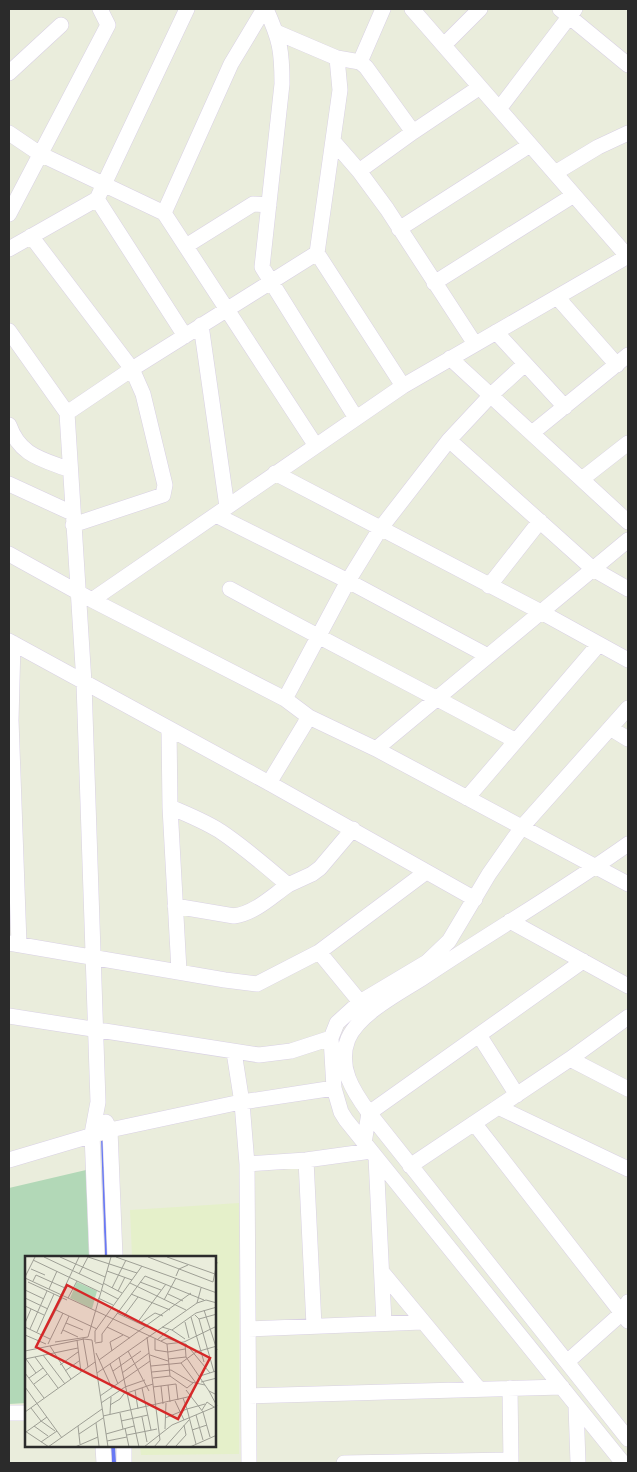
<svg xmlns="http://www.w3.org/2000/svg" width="637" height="1472" font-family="Rubik,sans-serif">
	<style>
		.education { fill: #e5f0ca }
		.cemetery { fill: #b2d8b7 }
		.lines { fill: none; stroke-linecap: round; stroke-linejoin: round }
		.stream { stroke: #6979f5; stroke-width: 4 }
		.minor-casing { stroke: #d9d1e4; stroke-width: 16 }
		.minor { stroke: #fff; stroke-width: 15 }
		.inset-road { fill: none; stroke: #9e9f95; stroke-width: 1 }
		.view { fill: #d62828; fill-opacity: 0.15; stroke: #d62828; stroke-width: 2.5 }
		.inset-edge { fill: none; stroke: #2b2b2b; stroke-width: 2.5 }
	</style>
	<rect width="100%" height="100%" fill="#eaeddc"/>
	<path class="education" d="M239 1203V1454L141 1455 140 1446H215V1257H132L130 1210Z"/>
	<path class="cemetery" d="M86 1170 89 1257H26V1403L9 1404V1188Z"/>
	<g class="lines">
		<path class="stream" d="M103 1137 107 1257
			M113 1446 114 1463"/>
		<defs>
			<path id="minor" d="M266 9C280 40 282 50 282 84L262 267 356 418
				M412 9 628 257
				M560 9 628 65
				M276 32 337 58 340 90 317 253 403 386
				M444 45 480 9
				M337 58 360 62 366 67 413 132
				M360 62 383 9
				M9 73 61 25
				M499 109 575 9
				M9 133 40 154 164 213 316 446
				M333 141 359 171
				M555 173 598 147 628 133
				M97 199 185 336
				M164 213 231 64 264 9
				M9 214 108 25 100 9
				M399 229 530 145
				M31 236 132 369 143 394 165 485 163 495 73 525
				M186 246 253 204 269 205
				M9 249 97 199 187 9
				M434 283 574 195
				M557 297 617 365
				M201 325 227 507
				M9 331 67 413 84 683 98 1102 92 1134 97 1257
				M496 332 565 407
				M475 344 387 209 359 171 413 132 480 87
				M450 358 628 522
				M67 413 132 369 317 253
				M9 425C20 456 42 459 70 470
				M532 433 628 355
				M449 440 593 569 628 589
				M275 473 541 612 628 660
				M582 479 628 443
				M9 484 72 513
				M216 515 348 581 488 656
				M9 554 92 600 285 699 309 717 376 749 628 884
				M489 586 540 521
				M230 589C325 641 421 689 516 741
				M92 600 403 386 628 256
				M9 641 269 783 475 899
				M13 643 11 720 19 944
				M285 699 348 581 380 529 449 440 491 395 525 364
				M610 728 628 739
				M169 729 170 807 179 971
				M376 749 628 540
				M269 783 309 717
				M467 798 599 644
				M170 807C187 814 204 821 220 831 244 847 266 866 288 885L312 874 320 868 353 829
				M628 844C562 891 491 932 424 977 401 992 359 1013 348 1039 337 1067 353 1091 369 1113L628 1439
				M175 906 234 916C255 913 271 897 288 885
				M510 921 628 986
				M9 943 225 980 257 984 319 952 360 1002
				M319 952 426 872
				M9 1016 259 1055 291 1051 331 1038
				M479 1035 517 1095
				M234 1052 242 1103 247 1164 249 1463
				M570 1059 628 1089
				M498 1107 628 1169
				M106 1122 110 1130 115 1257
				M474 1123 628 1321
				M364 1143 369 1113 583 961
				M376 1157 384 1323
				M9 1160 110 1130 236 1103 334 1088
				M306 1160 314 1326
				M247 1164 306 1160 371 1151
				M410 1166 570 1059 628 1017
				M382 1272 479 1389
				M248 1329 422 1322
				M567 1362 622 1313 628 1302
				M510 1388 511 1463
				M249 1396 562 1387
				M576 1405 578 1463
				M9 1413H26
				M103 1446 104 1463
				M124 1446V1463
				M344 1463 511 1460
				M623 1463 346 1120 341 1112 334 1088 331 1038 337 1023 360 1002 427 962 449 941 489 874 522 827 628 708"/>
		</defs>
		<use href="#minor" class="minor-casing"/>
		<use href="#minor" class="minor"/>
	</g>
	<g transform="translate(25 1256)">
		<rect width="191" height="191" fill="#eaeddc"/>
		<path d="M52 26 72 35 67 53 45 42Z" fill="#b2d8b7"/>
		<path class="inset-road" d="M19 1 78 29M35 1 80 21M91 1 192 37M123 1 188 26 192 6M142 1 190 18M8 4 75 36M6 13 20 19M82 15 107 24M54 18 63 1 112 17M151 20 154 13 163 9M0 21 10 1M0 22 142 88 159 86M8 25 11 19 40 32M3 26 42 44M115 26 136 34M78 27 97 37M105 27 161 54M87 32 101 4M24 33 32 15M0 34 19 43M76 34 93 43M93 35 100 21M106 38 145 54M143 38 158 45M35 41 54 1M0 42 23 53M43 42 52 25M73 42 88 49M139 44 151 22M172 47 176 32M0 50 19 59M31 54 72 73M179 54 192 94M92 57 122 71M170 59 174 63 192 58M99 60 113 41M166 61 179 106M174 63 189 116M160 66 164 82M0 67 6 53M41 67 58 74M112 67 141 28M115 67 130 57 138 60M0 71 25 83M82 71 105 82M137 71 147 74 171 57 192 51M5 73 22 35M38 74 53 81M147 74 160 83M12 76 29 38M36 78 44 60M0 79 21 88M18 79 37 42M63 81 86 1M122 81 135 184 129 191M58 82 63 111M130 83V94L143 96 160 93M52 84 56 116M132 84 144 74M136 85 142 82 153 86M30 86 63 81M70 86V75L117 10M159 86 192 70M70 87 77 86V78L120 20 179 44M160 87 161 101 184 135 192 139M23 88 38 57M142 88 145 120M161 88 185 117M25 90 46 123M0 95 59 83 67 84 83 191M87 95 85 86 98 79M103 95 124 135M71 97 87 132M18 99 40 128M125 99 143 105M10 101 33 132M94 101 114 191M0 103 53 92M1 103 11 117M143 103 161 101M74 104 166 37M156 107 171 127M85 108 93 128M35 109 53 96M126 110 156 107 171 96 192 90M40 115 54 105M88 115 116 95M127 116 146 114 166 126 180 129M0 117 19 142M72 117 172 47 181 44 192 47M97 117 124 97M175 120 191 115M4 122 18 112M128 122 145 120 162 132 168 127M176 126 192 122M9 128 22 118M143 129 145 146M136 130 138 148M0 131 37 182M128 131 151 128 153 144M117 132 126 174M110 134 113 153M161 134 178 156 185 181M184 135 192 150M102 137 128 128M75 140 125 105M158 142 162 153 180 148M150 145 159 164M76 147 100 131 120 124M85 149 95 143 101 135M6 152 16 165 30 175M177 154 182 146 189 151M0 156 70 106M95 157 98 173M85 158 86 141M171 159 178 184M78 160 167 140M117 161 122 186M140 162 162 153 171 188M96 165 123 159M71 167 74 190M9 170 23 180M53 170 55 188M100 172 104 191M140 173 141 147M167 174 182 169M0 175 24 191M1 176 22 161M54 178 78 162M81 178 109 170M102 179 132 173M82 185 102 181M16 186 32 175M151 190 161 179 159 169M23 191 77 153M50 191 73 181M119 191 147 169 192 150M140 191 164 164M165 191 192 179"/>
		<path class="view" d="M42 29 185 102 153 163 11 91Z"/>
		<rect width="191" height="191" class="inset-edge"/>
	</g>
	<rect width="637" height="1472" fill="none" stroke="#2b2b2b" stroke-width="20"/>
</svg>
